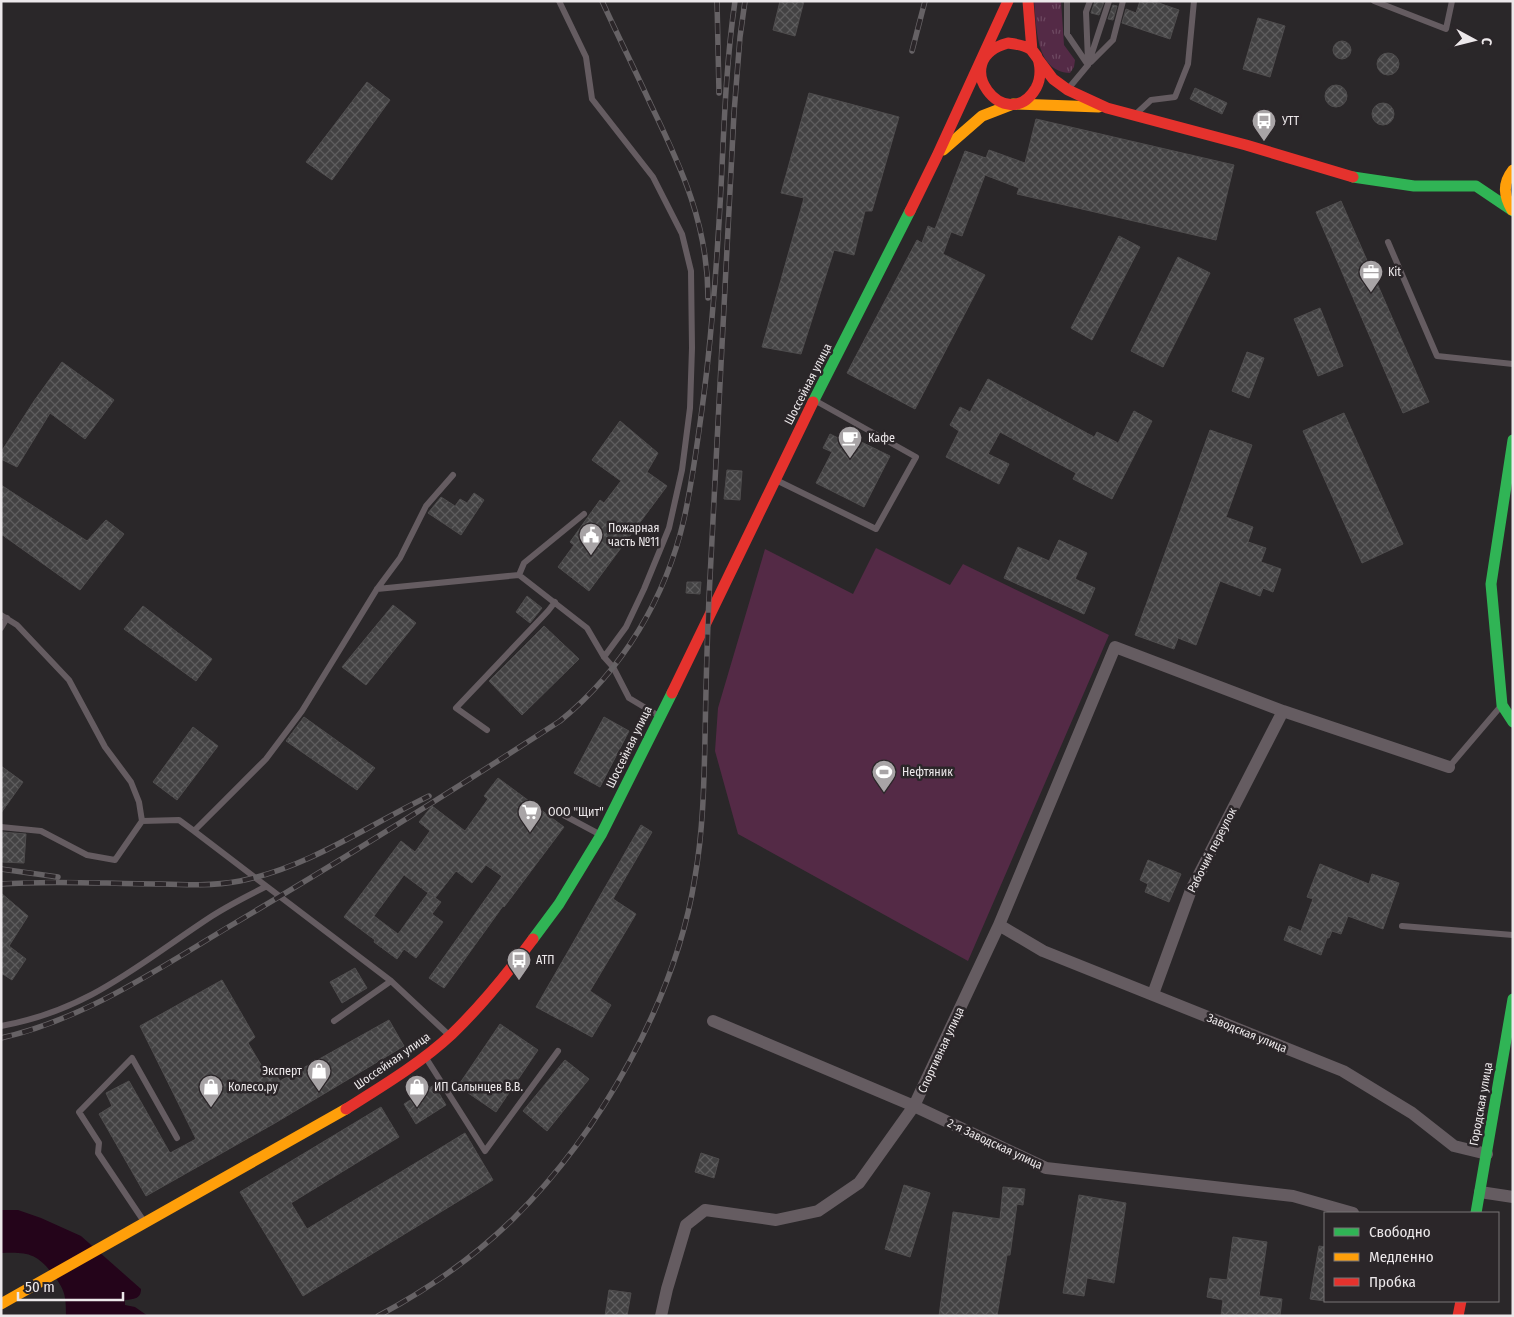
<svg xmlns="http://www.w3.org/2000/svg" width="1514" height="1317" font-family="'Fira Sans Condensed',sans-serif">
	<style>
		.grass { fill: url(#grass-tufts) }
		.pitch { fill: #542a46 }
		.water { fill: #24041a }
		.building { fill: url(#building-cross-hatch); stroke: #4f4d4e }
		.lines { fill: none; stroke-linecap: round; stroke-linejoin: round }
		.lane { stroke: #655c61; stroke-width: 6 }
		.street { stroke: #655c61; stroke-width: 12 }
		.fast { stroke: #30b455; stroke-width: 11 }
		.slow { stroke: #ff9f0a; stroke-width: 11 }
		.jam { stroke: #e5322d; stroke-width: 11 }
		.rail-casing { stroke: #666265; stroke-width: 5.5 }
		.rail { stroke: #2b2629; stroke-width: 4; stroke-dasharray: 11; stroke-linecap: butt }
		.labels { text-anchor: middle; stroke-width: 5; stroke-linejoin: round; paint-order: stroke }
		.poi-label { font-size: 12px; fill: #ece8ea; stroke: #2b2629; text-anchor: start }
		.street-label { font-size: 12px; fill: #ece8ea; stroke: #2b2629 }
	</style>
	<defs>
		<pattern id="grass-tufts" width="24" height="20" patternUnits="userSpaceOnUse" patternTransform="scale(1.25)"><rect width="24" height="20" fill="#542a46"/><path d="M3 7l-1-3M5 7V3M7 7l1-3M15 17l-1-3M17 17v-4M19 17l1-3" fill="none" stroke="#6d4961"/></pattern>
		<pattern id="building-cross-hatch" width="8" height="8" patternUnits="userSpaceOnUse" patternTransform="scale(1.25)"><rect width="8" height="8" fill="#434243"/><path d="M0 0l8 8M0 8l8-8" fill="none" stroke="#5e5d5e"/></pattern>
	</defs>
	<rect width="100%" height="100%" fill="#2a2729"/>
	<path class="grass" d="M1034 1H1061L1064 45 1075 60 1074 67 1070 73C1035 71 1037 28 1034 1Z"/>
	<path class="pitch" d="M876 548 950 585 963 564 1109 635 968 961 738 834 715 751 718 708 765 549 853 594Z"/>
	<path class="water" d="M1 1210H18L41 1218 81 1236 141 1289C141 1299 134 1299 125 1300V1305L135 1307 148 1316H66C66 1295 65 1290 52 1273 36 1253 27 1252 1 1253Z"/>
	<path class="building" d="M780 1H804L795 36 773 30Z
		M1095 1 1104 2 1099 15 1091 13Z
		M1140 1H1153L1179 10 1170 39 1122 23 1126 9 1136 13Z
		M1113 5 1117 6 1113 20 1108 19Z
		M1258 18 1285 26 1270 77 1243 69Z
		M1333 50a9 9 0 1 1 18 0a9 9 0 1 1-18 0Z
		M1377 64a11 11 0 1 1 22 0a11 11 0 1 1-22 0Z
		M367 82 390 100 332 180 306 162Z
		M1325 96a11 11 0 1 1 22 0a11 11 0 1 1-22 0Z
		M1195 88 1227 103 1222 114 1190 99Z
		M809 93 899 117 872 211H865L854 255 834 250 801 354 762 347 804 198 781 193Z
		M1372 114a11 11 0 1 1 22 0a11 11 0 1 1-22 0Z
		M1036 119 1234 165 1216 240 1017 194 1019 188 985 175 962 236 951 232 943 254 985 275 915 409 847 373 917 240 922 243 928 226 935 229 965 151 986 158 989 150 1025 163Z
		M1341 201 1429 402 1403 413 1316 212Z
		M1119 236 1140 247 1092 340 1071 328Z
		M1178 257 1210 273 1163 367 1131 351Z
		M1320 308 1343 366 1318 376 1294 319Z
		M1247 352 1264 358 1249 398 1232 391Z
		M62 362 114 400 85 439 50 413 17 467 1 459V452L34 401Z
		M988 379 1094 437 1097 432 1118 443 1134 411 1152 421 1112 499 1073 479 1076 473 1000 432 988 454 1009 464 999 484 946 457 959 431 950 425 960 407 970 412Z
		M1344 413 1403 544 1362 563 1303 431Z
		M620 421 658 453 647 472 667 486 589 591 558 567 574 545 570 542 600 500 604 503 621 481 592 460Z
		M1210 430 1252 445 1226 517 1253 527 1248 542 1266 548 1261 562 1281 569 1273 592 1263 588 1260 596 1220 581 1196 645 1178 638 1174 649 1135 635Z
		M843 433 890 456 864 507 816 483 832 452 823 448 830 434 840 439Z
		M727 470 742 471 740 500 724 499Z
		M1 485 87 541 106 520 124 534 80 590 1 534Z
		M474 493 484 500 461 535 428 513 441 497 455 506 460 499 467 503Z
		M1059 540 1087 553 1075 579 1095 588 1084 614 1004 578 1018 547 1049 561Z
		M687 582H701L700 594 686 593Z
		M527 596 542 608 530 623 516 612Z
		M393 605 416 623 366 685 342 667Z
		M143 606 212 659 196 681 124 629Z
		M544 626 579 659 522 715 489 681Z
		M304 717 375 768 357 790 286 741Z
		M604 717 629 731 600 787 574 773Z
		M193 727 218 746 177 800 153 782Z
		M1 766 23 782 1 813Z
		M498 778 564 827 504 907 503 906 444 988 429 978 502 876 486 865 472 883 456 871 435 898 404 875 374 916 398 934 428 893 441 902 432 914 443 922 416 958 404 949 397 959 374 942 375 940 344 917 401 841 415 852 430 831 419 822 432 806 465 831 488 799 484 796Z
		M641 825 652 832 613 899 636 914 590 991 611 1005 592 1037 536 1007Z
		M1 832 26 834 24 863 1 862Z
		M1148 860 1181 874 1169 902 1145 892 1148 884 1140 880Z
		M1320 864 1369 884 1372 874 1399 883 1383 929 1348 916 1341 934 1332 931 1329 938H1327L1321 955 1284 940 1289 926 1301 931 1313 899 1307 897Z
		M1 893 28 916 9 946 26 959 12 980 1 973Z
		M355 968 367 988 342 1003 330 982Z
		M222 980 255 1037 248 1043 266 1073 273 1070 280 1081 389 1020 404 1046 275 1123 146 1196 99 1114 112 1106 106 1093 129 1081 170 1153 196 1139 140 1026Z
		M500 1024 538 1050 496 1112 458 1086Z
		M565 1060 589 1079 547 1131 523 1111Z
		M434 1085 446 1105 416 1124 404 1104Z
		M381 1107 399 1137 291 1203 307 1229 465 1133 493 1180 303 1296 240 1192Z
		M701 1153 719 1159 714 1178 695 1172Z
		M904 1185 930 1193 910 1257 885 1249Z
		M1003 1187 1025 1189 1023 1205 1017 1204 1010 1255H1007L997 1316H939L953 1212 1000 1219Z
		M1079 1195 1126 1203 1114 1283 1087 1278 1084 1296 1063 1293Z
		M1233 1237 1267 1242 1259 1296 1282 1299 1280 1316H1221L1223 1300 1207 1297 1210 1278 1227 1280Z
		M1319 1246 1325 1247V1301L1310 1299Z
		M609 1290 631 1293 627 1316H605Z"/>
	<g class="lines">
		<path class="lane" d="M559 1 586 57 592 99 653 177 682 234 691 271 692 348 690 408 682 470 669 528 644 589 626 627 604 657
			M1067 1V34L1088 65
			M1374 1 1446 29 1452 1
			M1088 61 1086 12 1090 1
			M1091 62 1113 40 1123 1
			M1068 89 1088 65 1109 1
			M1137 113 1151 100 1175 97 1188 64 1194 1
			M1388 242 1437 356 1513 364
			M776 480 876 529 916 457 816 401
			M519 575 524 563 584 514
			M377 589 519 575 587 628 604 657 613 667 629 698 659 716
			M1 615 17 625 69 680 105 747 131 782 139 802 142 821
			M1 628 7 618
			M487 730 456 708 548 611 555 602
			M1449 767 1501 706
			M556 811 599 834
			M1 827 41 831 87 855 115 860 142 821 179 820 194 831
			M1402 926 1513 935
			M334 1021 391 981
			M1 1026C90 1010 140 963 212 916 229 905 247 896 265 887
			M450 1036 391 981 194 831 266 759 302 711 377 589 400 558 426 506 453 475
			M426 1058 485 1151 558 1051
			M145 1223 98 1153 99 1143 79 1112 132 1058 177 1138"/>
		<path class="street" d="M999 925 1043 951 1343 1071 1412 1113 1454 1146 1487 1154
			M1153 994 1191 890 1283 711
			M713 1021 914 1106 1046 1168 1293 1196 1353 1213
			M1480 1192 1513 1197
			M661 1316 667 1289 686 1225 705 1210 776 1220 818 1211 859 1183 914 1106 999 925 1115 647 1283 711 1449 767"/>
		<path class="fast" d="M1353 177 1414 186H1476L1513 211
			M813 402 910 211
			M1513 440 1491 584 1502 705 1513 722
			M533 939 559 904 601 835 672 693
			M1476 1213 1513 999"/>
		<path class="slow" d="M943 150 982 116 1013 104 1099 107
			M1512 210C1504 196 1502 184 1513 170
			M1 1304 346 1109"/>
		<path class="jam" d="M1028 1 1032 51 1053 79 1068 90 1107 108 1246 145 1353 177
			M1008 43C1015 44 1024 45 1030 49 1042 56 1042 77 1036 88 1007 138 945 60 1008 43Z
			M910 211 937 156 1008 1
			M672 693 813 402
			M346 1109C381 1087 421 1063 452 1034 482 1005 508 973 533 939
			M1458 1316 1461 1301"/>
		<defs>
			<path id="rail" d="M602 1C618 36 635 70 651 105 682 169 708 225 708 298
				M717 1 719 93
				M912 51 925 1
				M1 869 58 877
				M1 884C54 880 107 884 160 884 187 885 213 886 240 881 309 867 367 826 429 796
				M1 1038C85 1019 158 969 230 926 342 860 452 791 560 721 623 670 666 597 684 519 692 483 697 446 702 409 712 336 717 262 721 188 724 126 726 63 735 1
				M378 1316C427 1290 473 1258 513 1219 600 1133 676 999 695 877 703 831 704 785 705 738 706 685 707 632 710 578 718 423 726 268 734 113L740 37 745 1"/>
		</defs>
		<use href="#rail" class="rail-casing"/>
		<use href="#rail" class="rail"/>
	</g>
	<defs>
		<symbol id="bus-pin" viewBox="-11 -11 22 30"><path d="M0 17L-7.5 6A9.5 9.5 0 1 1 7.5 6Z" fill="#a8a4a6" stroke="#2b2629"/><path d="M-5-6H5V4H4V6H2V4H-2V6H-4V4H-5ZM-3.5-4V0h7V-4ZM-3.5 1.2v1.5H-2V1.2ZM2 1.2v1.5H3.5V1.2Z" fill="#fff"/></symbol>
		<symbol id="office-pin" viewBox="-11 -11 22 30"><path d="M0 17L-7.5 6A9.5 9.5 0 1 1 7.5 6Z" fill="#a8a4a6" stroke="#2b2629"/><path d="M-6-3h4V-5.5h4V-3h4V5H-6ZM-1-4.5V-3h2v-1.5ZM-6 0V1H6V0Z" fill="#fff"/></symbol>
		<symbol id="cafe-pin" viewBox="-11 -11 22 30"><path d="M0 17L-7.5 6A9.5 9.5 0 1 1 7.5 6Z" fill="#a8a4a6" stroke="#2b2629"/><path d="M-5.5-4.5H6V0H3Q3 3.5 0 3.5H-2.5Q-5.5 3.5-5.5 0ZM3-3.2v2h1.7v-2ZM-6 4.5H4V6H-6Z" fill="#fff"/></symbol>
		<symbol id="civic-pin" viewBox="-11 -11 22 30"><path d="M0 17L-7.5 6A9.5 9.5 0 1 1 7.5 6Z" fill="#a8a4a6" stroke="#2b2629"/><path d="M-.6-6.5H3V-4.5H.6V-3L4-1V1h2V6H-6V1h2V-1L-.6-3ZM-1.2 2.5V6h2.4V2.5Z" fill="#fff"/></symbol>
		<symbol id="stadium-pin" viewBox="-11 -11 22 30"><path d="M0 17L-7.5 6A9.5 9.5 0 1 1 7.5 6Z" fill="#a8a4a6" stroke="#2b2629"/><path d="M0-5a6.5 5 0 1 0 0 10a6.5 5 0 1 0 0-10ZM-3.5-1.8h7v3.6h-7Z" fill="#fff"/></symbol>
		<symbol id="supermarket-pin" viewBox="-11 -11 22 30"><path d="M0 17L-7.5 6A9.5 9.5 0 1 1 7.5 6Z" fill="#a8a4a6" stroke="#2b2629"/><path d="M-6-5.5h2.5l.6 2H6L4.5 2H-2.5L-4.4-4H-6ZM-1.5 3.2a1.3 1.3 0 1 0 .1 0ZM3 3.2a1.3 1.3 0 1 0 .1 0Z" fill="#fff"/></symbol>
		<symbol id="shop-pin" viewBox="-11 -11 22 30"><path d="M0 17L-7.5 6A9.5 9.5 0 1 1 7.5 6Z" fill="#a8a4a6" stroke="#2b2629"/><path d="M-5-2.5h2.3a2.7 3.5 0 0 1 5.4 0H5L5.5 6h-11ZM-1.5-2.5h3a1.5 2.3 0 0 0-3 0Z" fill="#fff"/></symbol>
	</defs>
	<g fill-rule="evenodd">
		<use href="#bus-pin" x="1250" y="107" width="28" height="38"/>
		<use href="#office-pin" x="1357" y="258" width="28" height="38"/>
		<use href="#cafe-pin" x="836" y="424" width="28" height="38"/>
		<use href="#civic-pin" x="577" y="521" width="28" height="38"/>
		<use href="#stadium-pin" x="870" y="758" width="28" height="38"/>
		<use href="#supermarket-pin" x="516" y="798" width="28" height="38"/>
		<use href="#bus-pin" x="505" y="946" width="28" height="38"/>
		<use href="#shop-pin" x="305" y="1057" width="28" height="38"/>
		<use href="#shop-pin" x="197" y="1073" width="28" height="38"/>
		<use href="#shop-pin" x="403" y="1073" width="28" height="38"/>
	</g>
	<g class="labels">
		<g class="poi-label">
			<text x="1282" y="125">УТТ</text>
			<text x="1388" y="276">Kit</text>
			<text x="868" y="442">Кафе</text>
			<text x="608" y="532">Пожарная<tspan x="608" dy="14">часть №11</tspan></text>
			<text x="902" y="776">Нефтяник</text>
			<text x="548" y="816">ООО "Щит"</text>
			<text x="536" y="964">АТП</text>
			<text x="302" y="1075" text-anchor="end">Эксперт</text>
			<text x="228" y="1091">Колесо.ру</text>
			<text x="434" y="1091">ИП Салынцев В.В.</text>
		</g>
		<g class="street-label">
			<text transform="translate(808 384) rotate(-63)" y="4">Шоссейная улица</text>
			<text transform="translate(629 747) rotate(-64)" y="4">Шоссейная улица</text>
			<text transform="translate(1212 850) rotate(-63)" y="4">Рабочий переулок</text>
			<text transform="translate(1247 1033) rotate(22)" y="4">Заводская улица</text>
			<text transform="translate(941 1050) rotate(-65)" y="4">Спортивная улица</text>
			<text transform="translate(392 1061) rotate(-35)" y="4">Шоссейная улица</text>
			<text transform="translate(1481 1104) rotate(-80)" y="4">Городская улица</text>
			<text transform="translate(995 1144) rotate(25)" y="4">2-я Заводская улица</text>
		</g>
	</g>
	<rect width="1514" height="1317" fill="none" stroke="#ece8ea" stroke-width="5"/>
	<rect x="1324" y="1212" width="175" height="90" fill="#2b2629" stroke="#787476"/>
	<rect x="1334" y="1228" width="25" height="8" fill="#30b455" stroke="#787476"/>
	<text x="1369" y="1237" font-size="15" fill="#ece8ea">Свободно</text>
	<rect x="1334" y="1253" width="25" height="8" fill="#ff9f0a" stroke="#787476"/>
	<text x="1369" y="1262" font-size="15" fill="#ece8ea">Медленно</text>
	<rect x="1334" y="1278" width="25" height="8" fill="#e5322d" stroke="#787476"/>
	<text x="1369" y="1287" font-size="15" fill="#ece8ea">Пробка</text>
	<g transform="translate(1474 40) rotate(97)" stroke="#2b2629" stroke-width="4" paint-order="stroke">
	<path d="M0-4L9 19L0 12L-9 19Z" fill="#ece8ea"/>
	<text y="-8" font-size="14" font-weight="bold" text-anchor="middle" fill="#ece8ea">С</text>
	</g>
	<path d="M18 1292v8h105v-8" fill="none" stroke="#ece8ea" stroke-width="2.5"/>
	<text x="25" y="1292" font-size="15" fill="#ece8ea" stroke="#2b2629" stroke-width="4" paint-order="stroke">50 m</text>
</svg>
